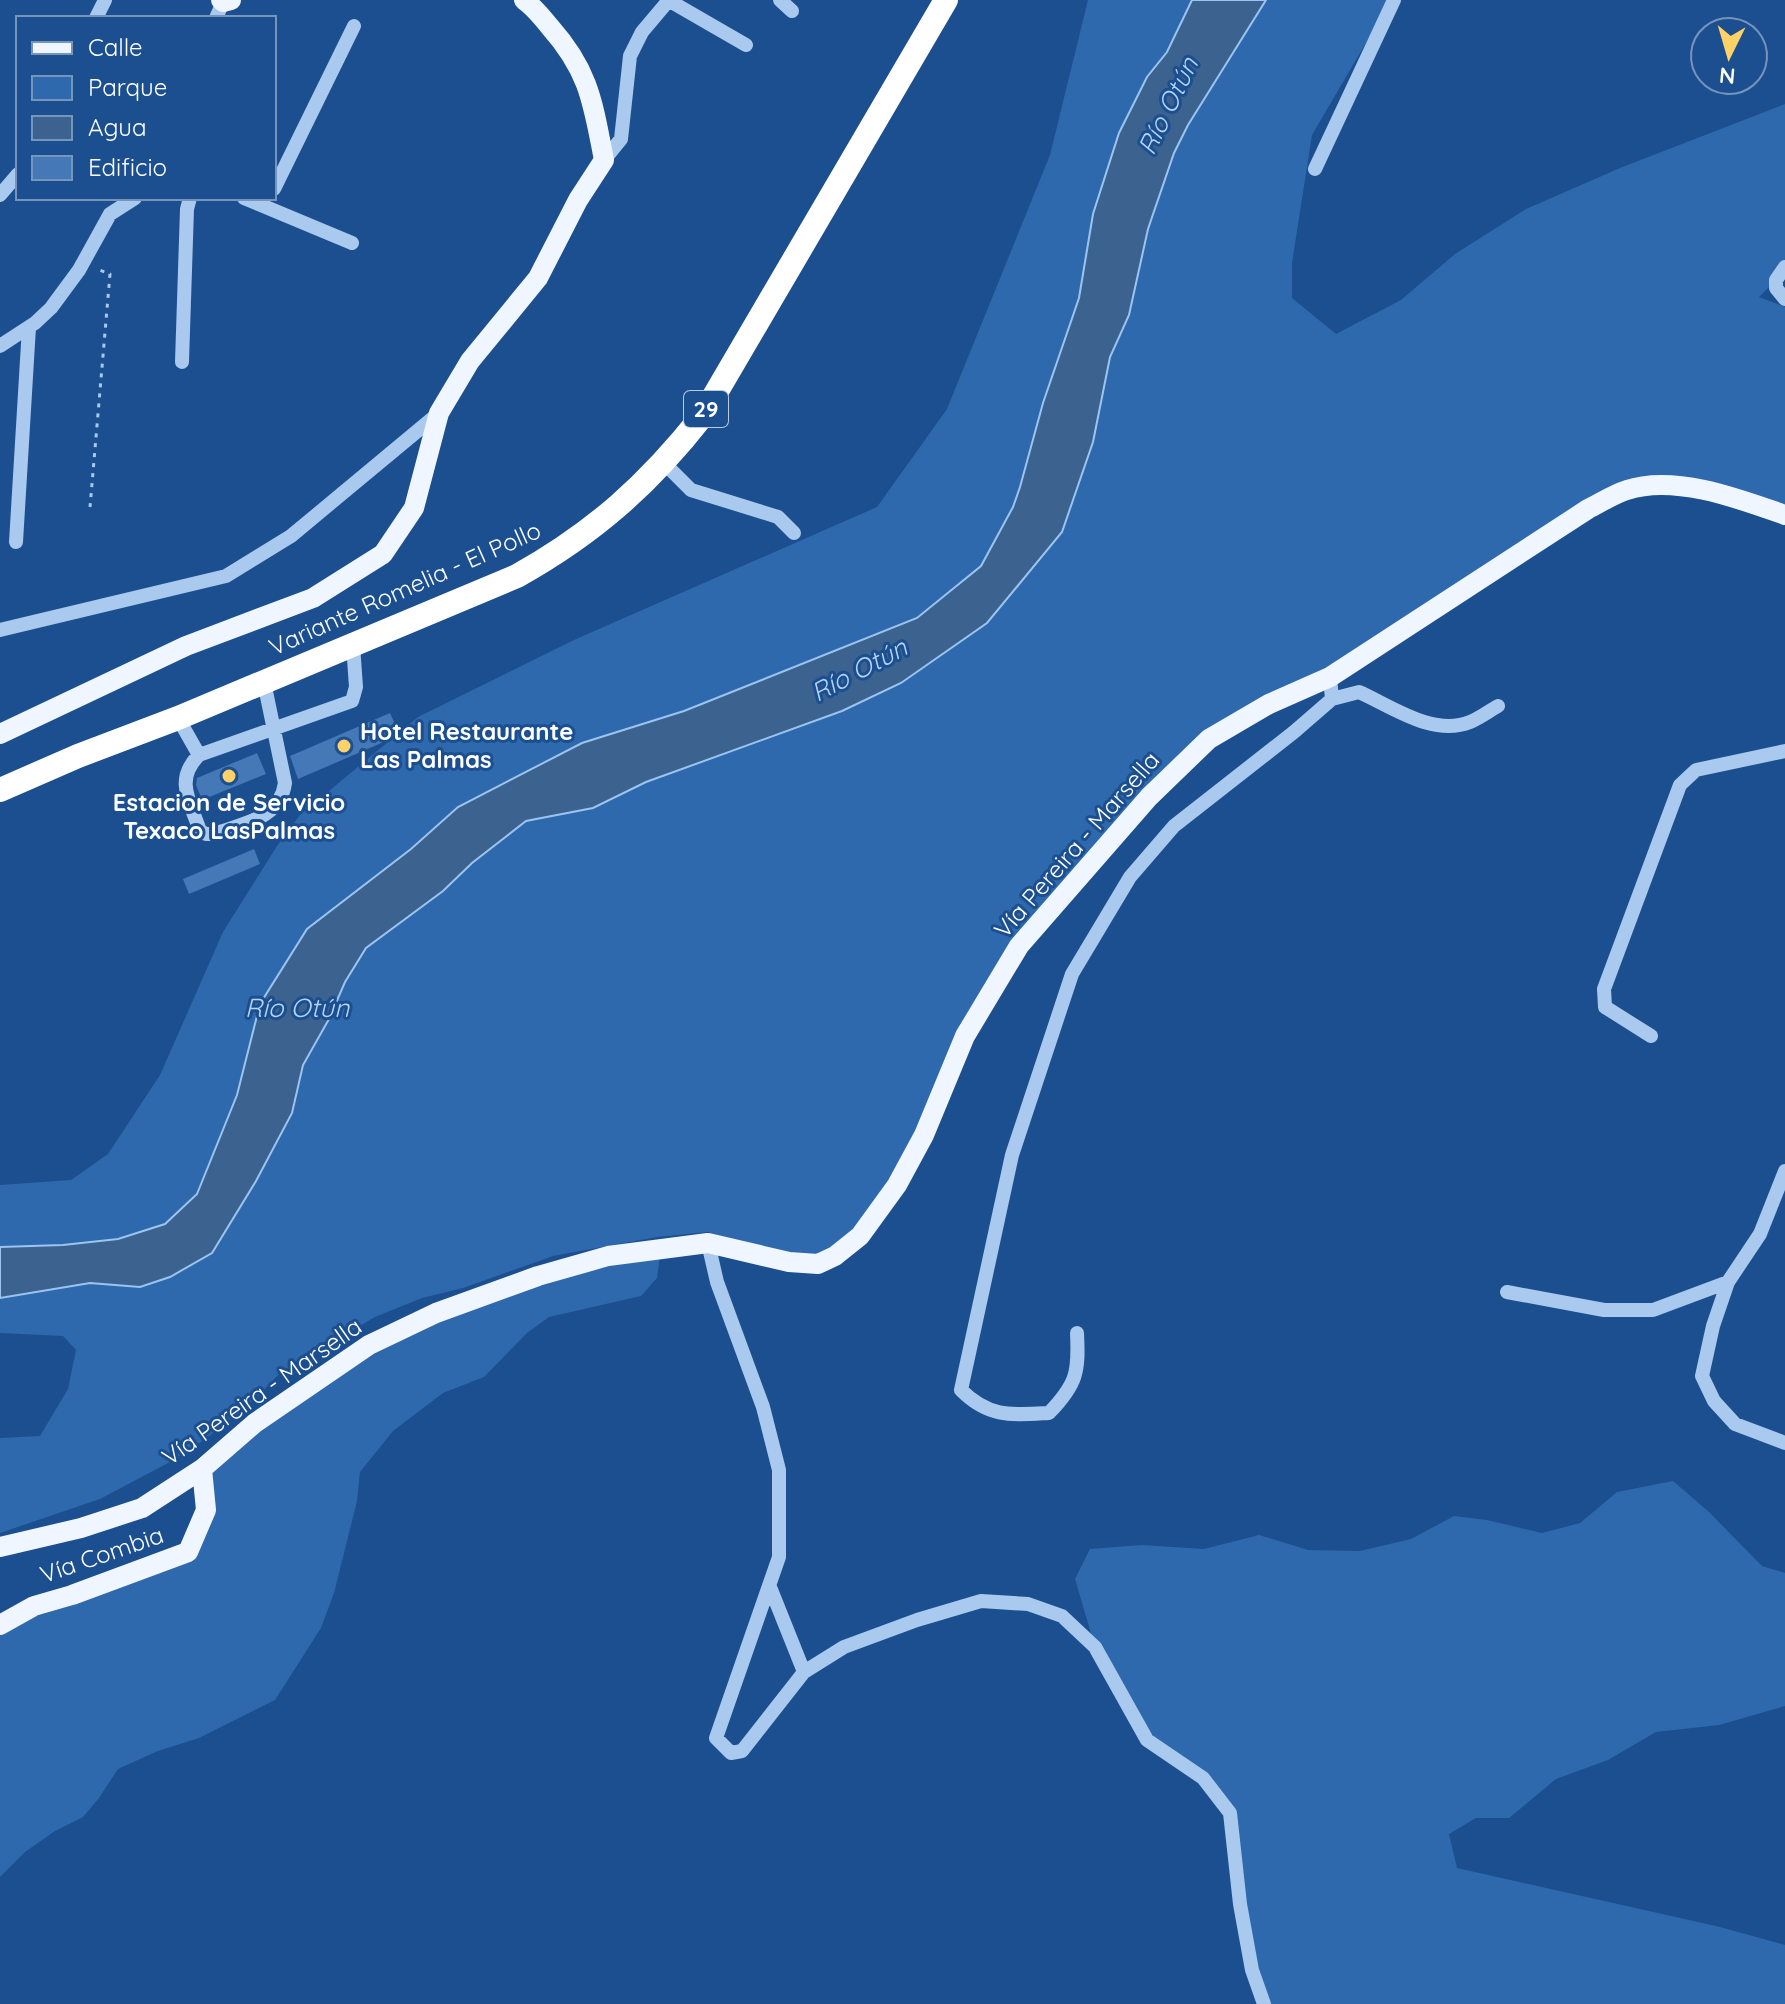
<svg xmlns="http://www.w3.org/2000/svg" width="1785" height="2004" font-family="Quicksand,sans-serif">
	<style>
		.green { fill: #2e69ad }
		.water { fill: #3c6290; stroke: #9cc4f0; stroke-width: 2 }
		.building { fill: #4478b7 }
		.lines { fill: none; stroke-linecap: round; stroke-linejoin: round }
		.path { stroke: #a9c9ee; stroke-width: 3; stroke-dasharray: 4 6; stroke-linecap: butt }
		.minor { stroke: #a9c9ee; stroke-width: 14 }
		.major { stroke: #f0f6ff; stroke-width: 20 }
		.highway { stroke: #fff; stroke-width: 24 }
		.poi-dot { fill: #ffd166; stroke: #1b4f8f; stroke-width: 3 }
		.labels { text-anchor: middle; stroke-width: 6; stroke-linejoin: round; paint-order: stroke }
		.shield { fill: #1b4f8f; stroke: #bbcadd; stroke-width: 2 }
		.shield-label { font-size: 22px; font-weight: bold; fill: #fff }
		.street-label { font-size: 24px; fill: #fff; stroke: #1b4f8f }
		.poi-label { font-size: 24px; font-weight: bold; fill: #fff; stroke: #1b4f8f; text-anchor: start }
		.water-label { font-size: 26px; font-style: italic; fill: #b5d3f5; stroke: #1b4f8f }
	</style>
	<rect width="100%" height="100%" fill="#1b4f8f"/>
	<path class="green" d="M1088 0H1192L1167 52 1147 77 1119 133 1079 298 1043 403 1020 487 1013 507 981 566 917 618 684 711 582 743 458 807 411 849 260 1004 237 1095 197 1194 165 1225 118 1239 63 1245 0 1247V1185L71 1180 108 1154 160 1075 223 932 277 846 300 815 418 717 574 640 877 507 947 409 1050 155Z
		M1221 0H1391L1312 135 1292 263V298L1336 334 1401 300 1455 254 1526 209 1620 168 1785 104V271L1759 297 1785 307V515L1740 499 1628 489 1209 739 1019 946 884 1203 837 1255 789 1262 708 1232 657 1237 553 1256 463 1288 422 1298 375 1317 281 1372 252 1402 204 1440 170 1462 100 1499 0 1533V1438L40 1436 68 1389 76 1350 63 1336 0 1333V1298L90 1283 140 1287 256 1181 292 1113 303 1065 329 1019 345 982 366 948 443 891 472 863 526 821 593 808 646 782 842 711 1074 496 1140 165Z
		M660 1255 657 1278 641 1296 549 1317 527 1333 484 1377 443 1393 393 1431 360 1472 357 1501 334 1593 321 1628 275 1700 199 1738 158 1751 118 1769 99 1798 83 1817 55 1831 25 1852 0 1877V1625L188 1552 206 1510 202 1469 332 1368 538 1276Z
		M1673 1481 1709 1512 1762 1566 1785 1573V1706L1719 1725 1656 1732 1608 1760 1556 1779 1509 1818H1476L1449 1834 1457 1868 1716 1926 1785 1945V2004H1265L1230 1813 1203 1778 1147 1740 1095 1647 1075 1579 1090 1549 1142 1545 1204 1549 1259 1535 1308 1550 1360 1551 1411 1539 1454 1516 1487 1520 1542 1533 1580 1523 1617 1492Z"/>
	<path class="water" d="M1192 0H1266L1188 125 1174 153 1148 229 1129 315 1110 357 1093 442 1062 532 987 623 901 683 842 711 646 782 593 808 526 821 472 863 443 891 366 948 345 982 329 1019 303 1065 292 1113 256 1181 212 1253 170 1277 140 1287 90 1283 0 1298V1247L63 1245 118 1239 165 1224 197 1194 237 1095 260 1004 307 929 411 849 458 807 582 743 684 711 917 618 981 566 1013 507 1020 487 1043 403 1079 298 1093 214 1119 133 1147 77 1167 52Z"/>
	<path class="building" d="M390 713 400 735 298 779 290 756Z
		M257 753 266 774 202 800 196 785 197 778Z
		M254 849 260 864 189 894 183 879Z"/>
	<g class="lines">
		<path class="path" d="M90 507 110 274 97 269"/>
		<path class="minor" d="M668 0 746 45
			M780 0 792 11
			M96 18 105 0
			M216 18 223 2
			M604 160 621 139 630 56 642 32 669 0
			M1315 169 1394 0
			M274 189 354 26
			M0 195 18 174
			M244 198 352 243
			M1785 267 1776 280V288L1785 299
			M0 346 35 323 51 308 79 270 110 214 135 198
			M182 362 187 209 190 198
			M664 463 691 490 778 517 794 533
			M16 542 29 327
			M0 630 226 576 291 536 439 413
			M1330 677 1332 699 1359 692C1391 706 1433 737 1470 722 1480 718 1489 711 1498 706
			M178 718 199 755C174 780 190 801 200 831L206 834H214C244 823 280 819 285 783L264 682
			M199 755 352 701 356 687 353 645
			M1651 1036 1605 1007 1604 989 1680 785 1696 770 1785 751
			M1785 1171 1760 1234 1728 1282 1713 1326 1702 1376 1714 1401 1735 1424 1785 1443
			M708 1243 717 1282 763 1407 779 1470V1557L716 1738 731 1753 742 1751 804 1672 844 1647 917 1620 981 1601 1028 1604 1062 1616 1095 1647 1147 1740 1203 1778 1230 1813 1240 1904 1252 1970 1264 2004
			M1507 1292 1604 1310H1653L1728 1282
			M1077 1333C1079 1372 1077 1384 1049 1413 1012 1415 989 1418 961 1390L1012 1155 1072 974 1130 877 1174 826 1294 732 1332 699
			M770 1587 804 1672"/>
		<path class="major" d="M221 0 223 2 231 0
			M0 734 186 646 313 598 383 554 414 508 439 413 470 361 538 278 578 200 604 160C593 104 590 72 550 27 542 17 534 7 524 0
			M0 1547 81 1528 142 1508 202 1469 255 1423 369 1345 436 1313 538 1276 608 1256 708 1243 789 1262 818 1264 835 1256 860 1236 897 1185 924 1135 965 1036 1019 946 1149 797 1209 739 1269 704 1330 677 1588 509C1600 503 1614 494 1627 490 1674 474 1740 499 1785 515
			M0 1625 34 1606 72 1595 188 1552 206 1510 202 1469"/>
		<path class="highway" d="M0 790 78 756 178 718 517 576C594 533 649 484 703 415L946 0"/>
	</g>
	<g class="poi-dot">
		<circle cx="344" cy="746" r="8"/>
		<circle cx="229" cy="776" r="8"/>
	</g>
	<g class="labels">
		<rect class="shield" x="684" y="391" width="44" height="36" rx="6"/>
		<g class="shield-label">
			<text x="706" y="417">29</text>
		</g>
		<g class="street-label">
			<text transform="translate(405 589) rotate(-24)" y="8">Variante Romelia - El Pollo</text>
			<text transform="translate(1077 845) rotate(-49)" y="8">Vía Pereira - Marsella</text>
			<text transform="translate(262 1392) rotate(-35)" y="8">Vía Pereira - Marsella</text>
			<text transform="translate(102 1555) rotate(-19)" y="8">Vía Combia</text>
		</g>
		<g class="poi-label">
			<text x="360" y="740">Hotel Restaurante<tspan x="360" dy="28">Las Palmas</tspan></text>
			<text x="229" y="811" text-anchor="middle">Estacion de Servicio<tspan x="229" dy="28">Texaco LasPalmas</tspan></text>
		</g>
		<g class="water-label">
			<text transform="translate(1168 106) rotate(-64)" y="9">Río Otún</text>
			<text transform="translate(859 670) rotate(-28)" y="9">Río Otún</text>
			<text x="297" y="1017">Río Otún</text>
		</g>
	</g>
	<rect x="16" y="16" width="260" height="184" fill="#1b4f8f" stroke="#7695bc" stroke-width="2"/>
	<rect x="32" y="42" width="40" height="12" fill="#f0f6ff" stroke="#7695bc" stroke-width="2"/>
	<text x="88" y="56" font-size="24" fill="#ffffff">Calle</text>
	<rect x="32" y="76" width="40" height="24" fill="#2e69ad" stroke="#7695bc" stroke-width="2"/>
	<text x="88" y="96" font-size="24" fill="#ffffff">Parque</text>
	<rect x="32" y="116" width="40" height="24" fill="#3c6290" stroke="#7695bc" stroke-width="2"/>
	<text x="88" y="136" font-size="24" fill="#ffffff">Agua</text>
	<rect x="32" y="156" width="40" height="24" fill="#4478b7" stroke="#7695bc" stroke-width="2"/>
	<text x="88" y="176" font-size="24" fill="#ffffff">Edificio</text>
	<g transform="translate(1729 56) rotate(185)"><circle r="38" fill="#1b4f8f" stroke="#7695bc" stroke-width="2"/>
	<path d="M0-6L14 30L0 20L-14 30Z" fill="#ffd166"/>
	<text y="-12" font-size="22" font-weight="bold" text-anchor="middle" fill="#ffffff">N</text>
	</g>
</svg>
